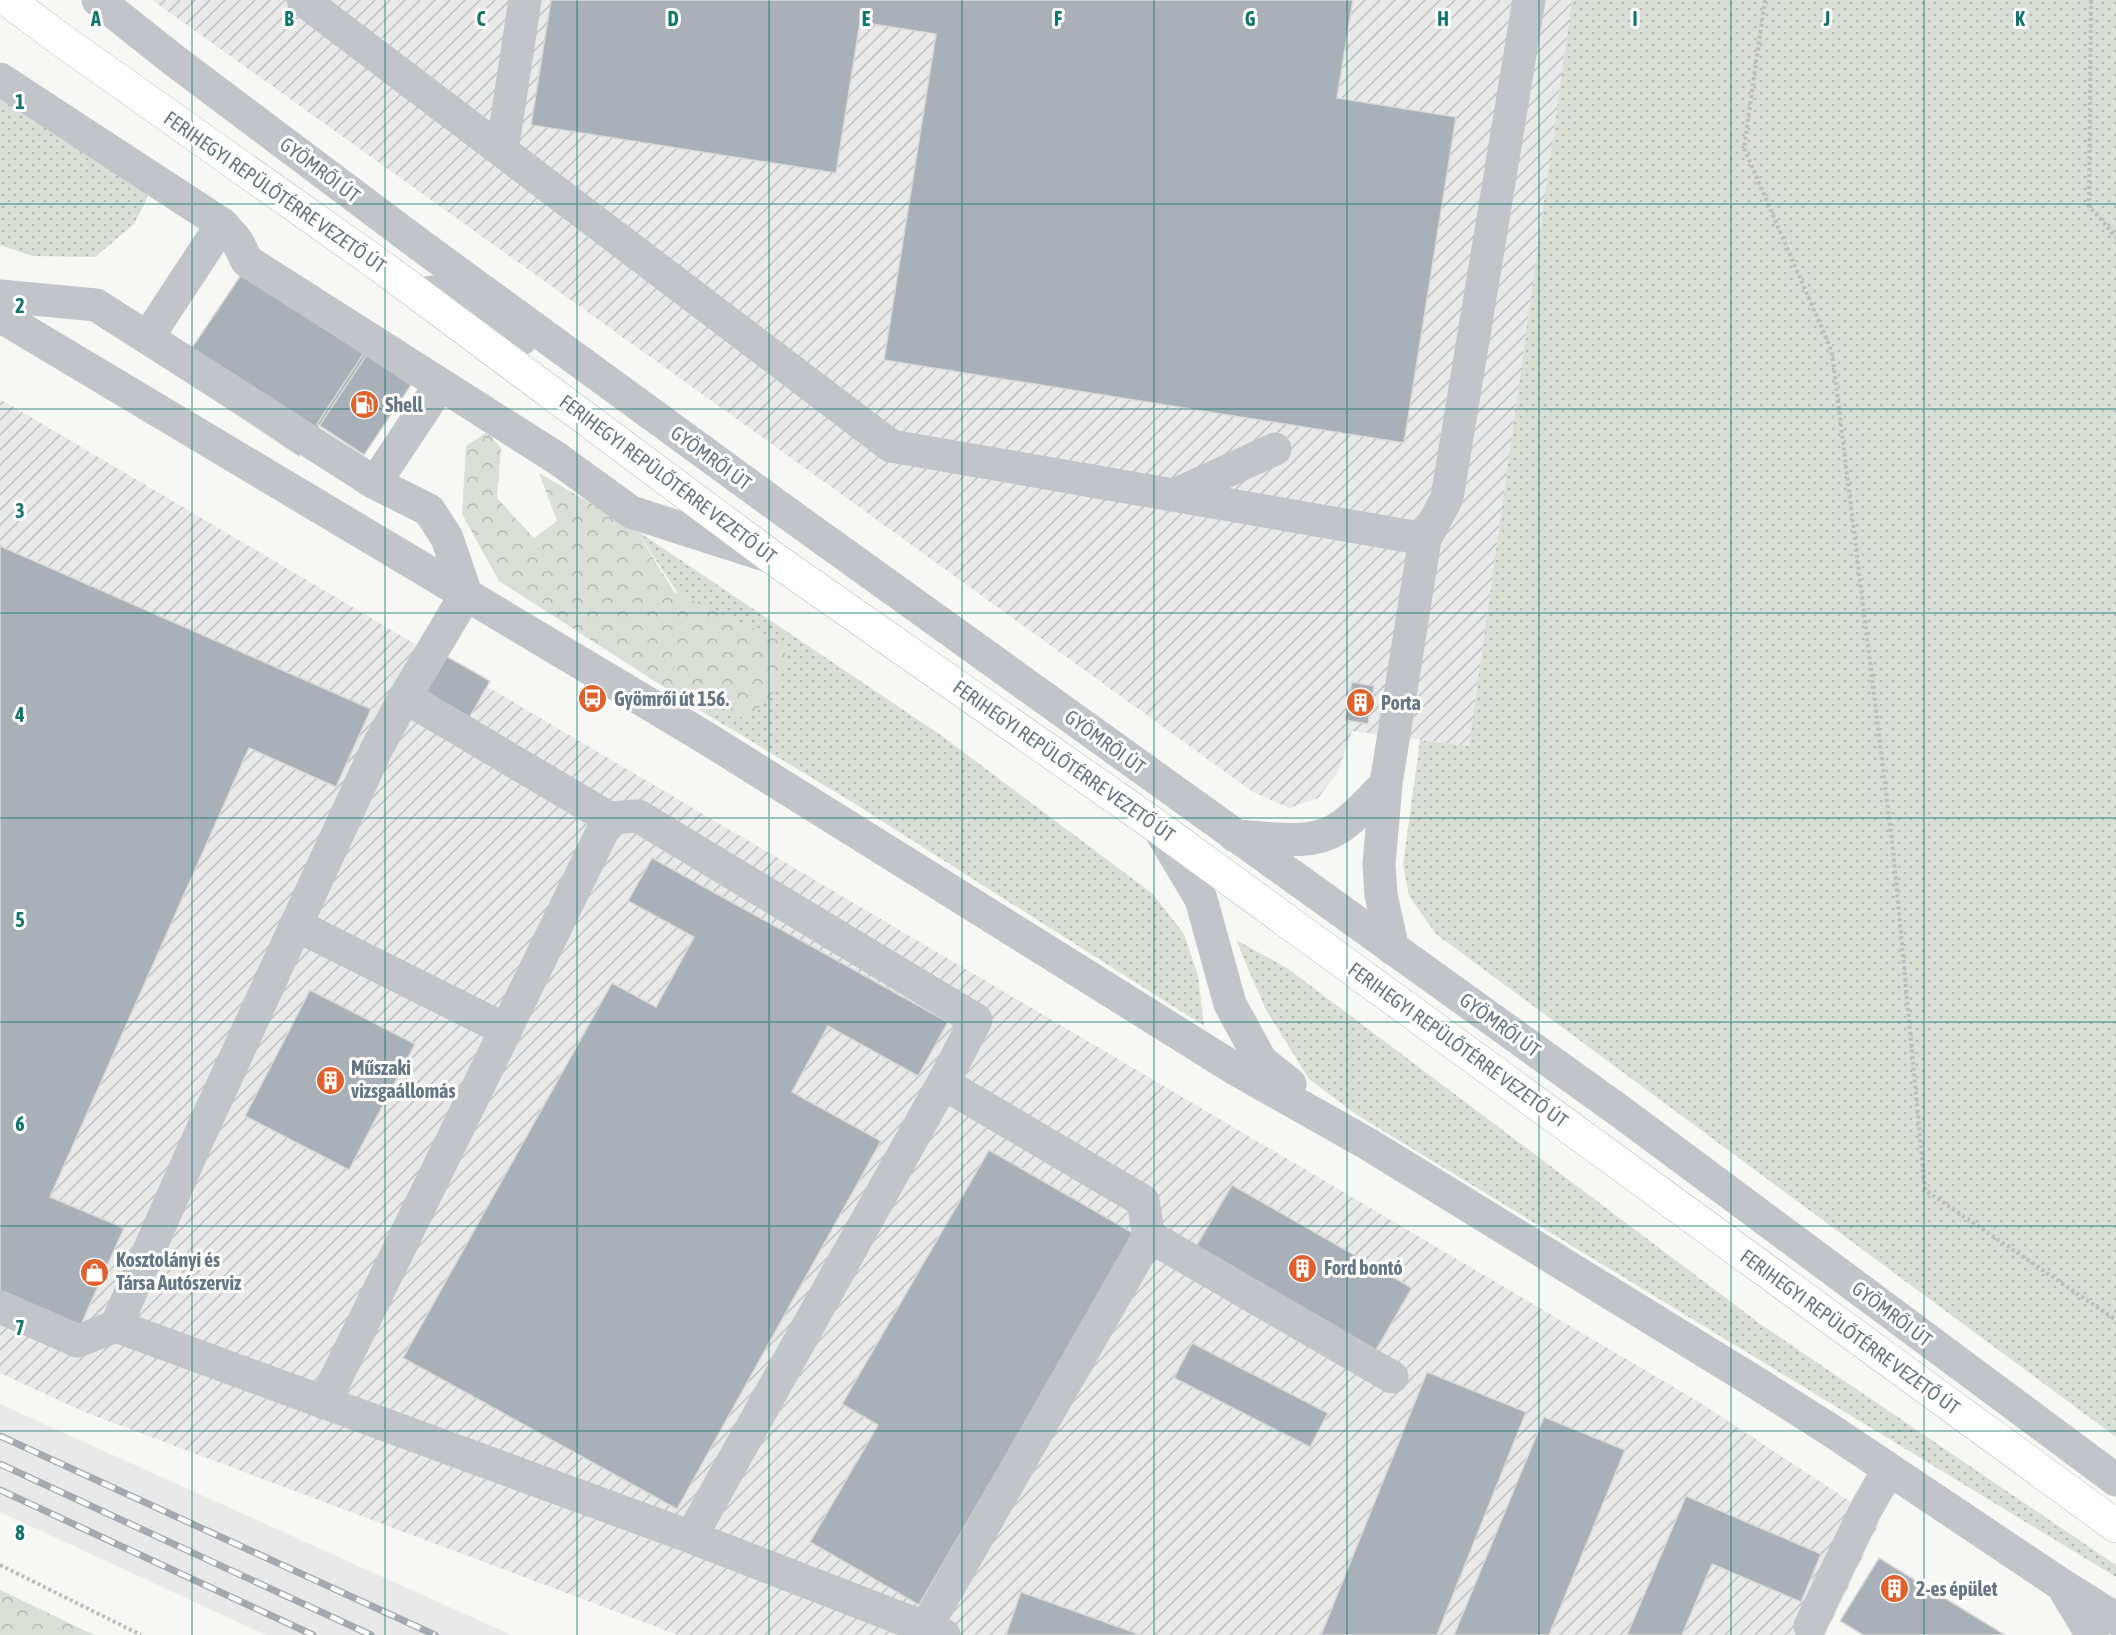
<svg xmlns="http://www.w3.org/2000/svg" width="2116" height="1635" font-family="'Asap Condensed',sans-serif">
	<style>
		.built { fill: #e8e9e8 }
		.industrial { fill: url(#industrial-furrows) }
		.grass { fill: url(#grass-dots) }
		.forest { fill: url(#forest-crowns) }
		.building { fill: #a9b0b7; stroke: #d9d9d7; stroke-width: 1.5 }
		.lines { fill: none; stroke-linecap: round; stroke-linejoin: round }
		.major-casing { stroke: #b6babe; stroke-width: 34 }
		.path { stroke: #bbbdc0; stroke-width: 4; stroke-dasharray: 3 3; stroke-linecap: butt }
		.minor { stroke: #c1c4c8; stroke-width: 33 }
		.major { stroke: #fff; stroke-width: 33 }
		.rail-casing { stroke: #a4a9af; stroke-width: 7 }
		.rail { stroke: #fff; stroke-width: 4.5; stroke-dasharray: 14; stroke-linecap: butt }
		.grid { fill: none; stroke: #0f766e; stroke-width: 1.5; stroke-opacity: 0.55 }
		.labels { text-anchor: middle; stroke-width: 6; stroke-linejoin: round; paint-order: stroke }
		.street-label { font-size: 20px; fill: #677685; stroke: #fff }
		.poi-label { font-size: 20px; font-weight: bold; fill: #677685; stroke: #fff; text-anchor: start }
		.grid-label { font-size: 20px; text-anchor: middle; font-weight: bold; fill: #0f766e; stroke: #fff; stroke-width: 6; stroke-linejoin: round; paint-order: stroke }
	</style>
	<defs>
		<pattern id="industrial-furrows" width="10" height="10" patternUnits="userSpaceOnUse" patternTransform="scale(1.5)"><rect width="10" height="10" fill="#e8e9e8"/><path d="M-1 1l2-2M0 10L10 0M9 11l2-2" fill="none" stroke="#c0c1c2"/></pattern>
		<pattern id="grass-dots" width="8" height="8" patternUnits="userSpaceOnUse" patternTransform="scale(1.5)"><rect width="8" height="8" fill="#d9ded6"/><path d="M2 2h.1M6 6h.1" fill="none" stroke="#b4b9b3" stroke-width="1.8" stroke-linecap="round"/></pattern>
		<pattern id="forest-crowns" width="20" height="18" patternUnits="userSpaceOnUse" patternTransform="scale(1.5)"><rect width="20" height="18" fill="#d9ded6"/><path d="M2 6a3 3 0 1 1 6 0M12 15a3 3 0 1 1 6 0" fill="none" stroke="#b4b9b3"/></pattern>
	</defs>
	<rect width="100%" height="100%" fill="#f7f8f5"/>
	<path class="built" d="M0 1404 511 1635H266L0 1512Z"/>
	<path class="industrial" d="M152 0H1572L1469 746 1352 731 1337 774 1318 798 1289 808 1253 792 819 478Z
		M0 399 1699 1402 1880 1521 1825 1635H678L82 1411 0 1373Z"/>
	<path class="grass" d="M1572 0H2116V1437L1436 934 1409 896 1403 865 1420 740 1469 746Z
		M0 98 138 183 148 197 134 224 95 257 33 256 0 245Z
		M636 530 942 736 1153 894 1184 934 1198 976 1204 1026 852 802 698 709 749 718 786 645 679 595Z
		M1236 940 1287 968 1759 1323 2116 1565V1577L1357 1115 1309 1079 1265 1008Z"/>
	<path class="forest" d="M487 432 501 448 497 498 534 538 557 521 539 473 636 530 674 592 786 644 784 664 774 692 749 718 698 709 499 581 462 514 466 446Z
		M0 1590 94 1635H0Z"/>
	<path class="building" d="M551 0H1353L1337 98 1456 117 1404 443 884 360 936 34 860 22 836 173 531 125Z
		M258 250 382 332 299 456 175 373Z
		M364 353 411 385 364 455 317 424Z
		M0 546 371 709 336 787 249 748 50 1197 124 1228 79 1329 0 1295Z
		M444 655 490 681 468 720 422 694Z
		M1352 682 1374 686 1368 724 1345 720Z
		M652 858 948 1022 918 1076 828 1026 792 1092 881 1141 677 1509 403 1358 612 983 656 1007 694 937 628 901Z
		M310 990 415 1044 349 1170 245 1116Z
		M989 1150 1135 1234 919 1605 810 1542 878 1425 842 1404Z
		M1232 1185 1412 1288 1375 1352 1195 1248Z
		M1192 1343 1328 1413 1310 1447 1174 1378Z
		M1427 1372 1526 1412 1437 1635H1321Z
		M1544 1417 1625 1450 1549 1635H1454Z
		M1686 1496 1821 1554 1801 1602 1712 1564 1682 1635H1627Z
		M1879 1558 2005 1635H1863L1840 1621Z
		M1021 1592 1141 1635H1006Z"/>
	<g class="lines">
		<defs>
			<path id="major" d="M8 0 60 39 382 267 773 558 1158 827 2116 1526"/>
		</defs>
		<use href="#major" class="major-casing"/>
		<path class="path" d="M1765 0 1744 148 1832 352 1893 850 1925 1190 2116 1320
			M2091 0 2089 206 2116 237
			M0 1565 141 1635"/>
		<path class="minor" d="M98 0 175 61 420 245 794 518 1621 1112 2116 1480
			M303 0 891 446 1425 539
			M0 79 222 224 237 241 247 261 558 459 631 512 765 555
			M502 151 525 0
			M431 292 521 339
			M0 296 96 305 375 483 429 510 447 538 466 594 405 697 377 748 193 1150 116 1326
			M0 316 706 738 1237 1070 1368 1144 1750 1379 1832 1431 2062 1585 2116 1619
			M148 337 222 224
			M375 483 440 385
			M1175 495 1275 449
			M405 697 609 818 638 816 976 1020 943 1083 1143 1201 1149 1236 1392 1377
			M1158 827 1201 899 1230 1004 1261 1061 1290 1084
			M1235 836C1267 837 1309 847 1337 829 1355 818 1371 799 1386 784
			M296 925 506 1030
			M1393 949 1381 895 1379 864 1386 784 1425 539 1447 498 1529 0
			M0 1307 78 1341 116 1326 691 1537 944 1635
			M324 1403 609 818
			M691 1537 943 1083
			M2066 1592 2092 1635
			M1810 1626 1865 1511 1889 1469
			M926 1627 1149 1236"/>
		<use href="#major" class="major"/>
		<defs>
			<path id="rail" d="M0 1436 435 1635
				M0 1464 371 1635
				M0 1490 313 1635"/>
		</defs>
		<use href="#rail" class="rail-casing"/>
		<use href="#rail" class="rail"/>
	</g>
	<path class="grid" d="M192 0V1635M385 0V1635M577 0V1635M769 0V1635M962 0V1635M1154 0V1635M1347 0V1635M1539 0V1635M1731 0V1635M1924 0V1635M0 204H2116M0 409H2116M0 613H2116M0 818H2116M0 1022H2116M0 1226H2116M0 1431H2116"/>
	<defs>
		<symbol id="fuel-disc" viewBox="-11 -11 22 22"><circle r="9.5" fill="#e0612c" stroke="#fff"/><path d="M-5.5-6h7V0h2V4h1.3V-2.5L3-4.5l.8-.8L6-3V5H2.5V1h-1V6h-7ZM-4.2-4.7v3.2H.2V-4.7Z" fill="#fff"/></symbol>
		<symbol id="bus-disc" viewBox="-11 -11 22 22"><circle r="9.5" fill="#e0612c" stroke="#fff"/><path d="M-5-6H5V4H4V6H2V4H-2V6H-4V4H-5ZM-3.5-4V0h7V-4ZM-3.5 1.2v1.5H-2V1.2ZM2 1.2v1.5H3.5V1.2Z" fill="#fff"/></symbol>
		<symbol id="building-disc" viewBox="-11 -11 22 22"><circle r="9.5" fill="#e0612c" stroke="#fff"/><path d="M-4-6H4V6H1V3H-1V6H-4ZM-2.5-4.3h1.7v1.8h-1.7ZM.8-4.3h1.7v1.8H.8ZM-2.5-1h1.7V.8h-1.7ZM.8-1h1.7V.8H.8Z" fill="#fff"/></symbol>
		<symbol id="shop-disc" viewBox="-11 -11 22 22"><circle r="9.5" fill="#e0612c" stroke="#fff"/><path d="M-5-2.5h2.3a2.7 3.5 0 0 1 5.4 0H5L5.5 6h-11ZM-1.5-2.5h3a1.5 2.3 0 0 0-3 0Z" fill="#fff"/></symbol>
	</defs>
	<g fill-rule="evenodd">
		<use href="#fuel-disc" x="348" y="388" width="33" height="33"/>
		<use href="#bus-disc" x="576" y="682" width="33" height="33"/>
		<use href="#building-disc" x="1344" y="686" width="33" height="33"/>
		<use href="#building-disc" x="314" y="1064" width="33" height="33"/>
		<use href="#building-disc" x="1286" y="1252" width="33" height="33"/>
		<use href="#shop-disc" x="78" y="1256" width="33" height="33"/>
		<use href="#building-disc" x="1878" y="1572" width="33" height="33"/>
	</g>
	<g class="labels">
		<g class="street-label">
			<text transform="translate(320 170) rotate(37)" y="7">GYÖMRŐI ÚT</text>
			<text transform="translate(275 192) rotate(35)" y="7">FERIHEGYI REPÜLŐTÉRRE VEZETŐ ÚT</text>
			<text transform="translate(711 458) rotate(36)" y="7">GYÖMRŐI ÚT</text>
			<text transform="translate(668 479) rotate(37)" y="7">FERIHEGYI REPÜLŐTÉRRE VEZETŐ ÚT</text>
			<text transform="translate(1105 742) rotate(36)" y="7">GYÖMRŐI ÚT</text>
			<text transform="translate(1064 761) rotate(35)" y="7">FERIHEGYI REPÜLŐTÉRRE VEZETŐ ÚT</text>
			<text transform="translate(1500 1025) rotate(36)" y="7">GYÖMRŐI ÚT</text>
			<text transform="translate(1458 1045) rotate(36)" y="7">FERIHEGYI REPÜLŐTÉRRE VEZETŐ ÚT</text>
			<text transform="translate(1892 1314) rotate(37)" y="7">GYÖMRŐI ÚT</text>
			<text transform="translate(1850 1332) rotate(36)" y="7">FERIHEGYI REPÜLŐTÉRRE VEZETŐ ÚT</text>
		</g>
		<g class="poi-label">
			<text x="385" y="412">Shell</text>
			<text x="614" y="706">Gyömrői út 156.</text>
			<text x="1381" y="710">Porta</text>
			<text x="351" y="1075">Műszaki<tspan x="351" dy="23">vizsgaállomás</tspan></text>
			<text x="116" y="1267">Kosztolányi és<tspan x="116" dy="23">Társa Autószerviz</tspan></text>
			<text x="1324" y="1275">Ford bontó</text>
			<text x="1916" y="1596">2-es épület</text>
		</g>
	</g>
	<g class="grid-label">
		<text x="96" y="26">A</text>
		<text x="289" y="26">B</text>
		<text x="481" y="26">C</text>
		<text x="673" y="26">D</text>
		<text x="866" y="26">E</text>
		<text x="1058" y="26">F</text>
		<text x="1250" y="26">G</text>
		<text x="1443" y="26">H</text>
		<text x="1635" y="26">I</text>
		<text x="1827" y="26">J</text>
		<text x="2020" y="26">K</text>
		<text x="20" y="109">1</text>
		<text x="20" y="313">2</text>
		<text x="20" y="518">3</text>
		<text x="20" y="722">4</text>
		<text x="20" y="927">5</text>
		<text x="20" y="1131">6</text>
		<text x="20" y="1335">7</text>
		<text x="20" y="1540">8</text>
	</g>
</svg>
